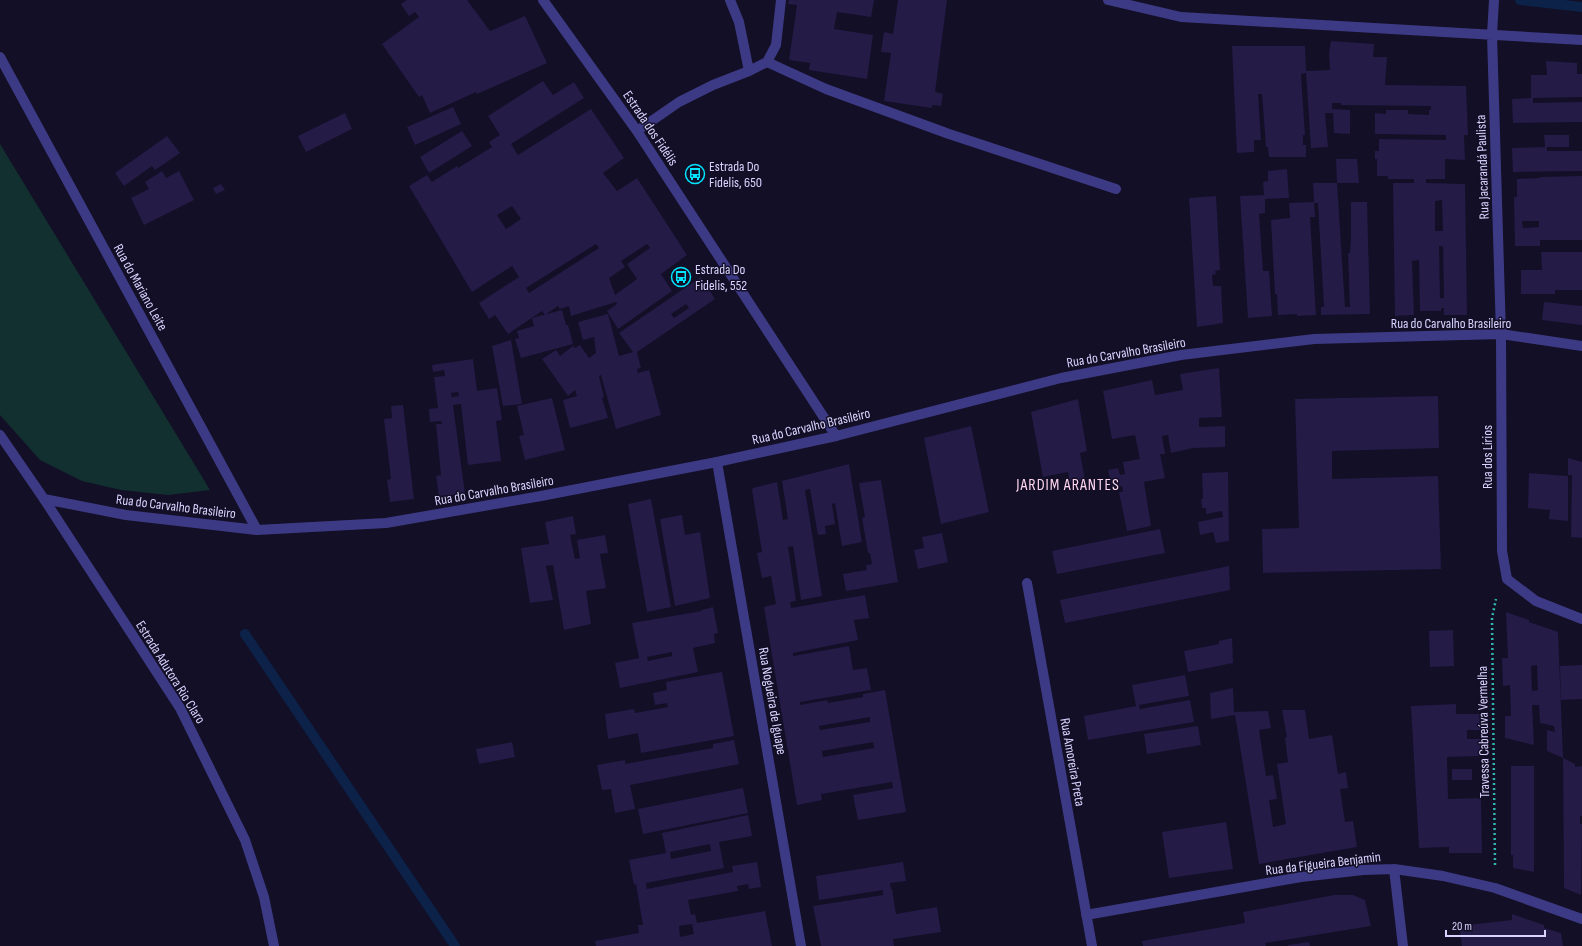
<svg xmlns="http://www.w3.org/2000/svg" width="1582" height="946" font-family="'Sofia Sans Condensed',sans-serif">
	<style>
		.green { fill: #12302f }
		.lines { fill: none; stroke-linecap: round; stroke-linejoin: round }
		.stream { stroke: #0c2248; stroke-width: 10 }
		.building { fill: #241b47; fill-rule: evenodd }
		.path { stroke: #2fb8b0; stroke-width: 2.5; stroke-dasharray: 2 3; stroke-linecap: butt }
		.minor { stroke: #3d3a85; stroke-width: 10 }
		.tertiary { stroke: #3d3a85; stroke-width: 10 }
		.labels { text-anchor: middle; stroke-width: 3; stroke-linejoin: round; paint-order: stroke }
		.street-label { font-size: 14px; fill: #d9d4ff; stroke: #130f26 }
		.poi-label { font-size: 14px; fill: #d9d4ff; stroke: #130f26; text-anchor: start }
		.quarter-label { font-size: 16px; letter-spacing: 1px; fill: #ffd6f0; stroke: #130f26 }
	</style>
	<rect width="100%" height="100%" fill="#130f26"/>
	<path class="green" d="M0 144 210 490 168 495 121 490 82 481 40 460 0 415Z"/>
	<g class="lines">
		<path class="stream" d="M1520 0 1582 7
			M245 634 455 946"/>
	</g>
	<path class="building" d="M407 0H467L490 31 525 16 547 63 477 94 476 92 430 113 422 95 419 97 382 44 419 17 415 12 409 16 401 4Z
		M789 0H874L871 17 837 12 834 29 873 35 867 79 809 70 810 63 789 60 797 5 788 4Z
		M898 0H947L935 92 943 94 941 106 932 105V108L884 101 891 53 881 52 884 32 893 34Z
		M1331 41 1374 44 1373 57H1387L1385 85 1466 86 1468 135H1464L1465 160 1445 159V179H1426V183L1465 184 1467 315H1444V308H1441V311H1420L1419 260 1412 261 1414 315 1395 316 1393 183H1414V179H1388V176H1377V159H1375V151H1379V139L1446 140V135L1375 134V113L1386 114V110H1408V114L1429 115V110H1431V106L1341 105V103H1332V109L1350 110V134L1334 133 1333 113H1325L1328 147 1311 148 1306 73 1301 74 1305 135H1303V145H1306V157H1269L1268 147H1266L1262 94H1258L1261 140H1254V152L1237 153 1232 46H1305L1306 71 1330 70 1329 53ZM1442 200 1443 231H1435V201ZM1439 246H1443L1444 298H1440Z
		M1546 61 1577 63V74H1582V97L1533 98V103L1582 102V122L1513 123 1512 99 1531 98V75H1547Z
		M543 81 553 95 574 82 584 98 511 144 518 155 591 109 624 158 603 173 617 191 637 178 687 255 661 274 672 291 618 329 607 311 617 304 616 302 571 316 569 306 560 309 558 306 545 315 542 311 508 334 495 315 489 319 479 303 519 277 512 266 472 292 409 186 427 175 432 182 457 166 458 168 492 147 489 142 500 135 488 116ZM512 206 521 219 506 229 497 215ZM596 244 599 248 529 293 526 288ZM647 244 650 248 627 264 637 279 615 295 609 278 625 267 621 261Z
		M453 107 461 124 415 145 407 127Z
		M345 113 352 129 306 152 298 136Z
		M462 131 472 146 429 173 420 157Z
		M1544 135H1569V147H1547V151H1582V171L1513 172 1512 148 1545 147Z
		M167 136 180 153 155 170 152 166 124 186 115 173Z
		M1336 159H1357L1359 183H1337L1345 307H1350L1348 253H1350L1351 239V202H1367L1370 314 1321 315V307H1324L1318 203H1314L1315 217H1310L1316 315 1297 316V314L1278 315 1277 294H1275L1271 220 1290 218 1289 203 1314 202 1313 183H1337Z
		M1287 169 1289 198 1265 199V213L1259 214 1263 271H1269L1272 316 1248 318 1240 196 1264 195 1263 182 1268 181V171Z
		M162 171 166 178 179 171 194 200 144 225 131 198 149 189 145 182Z
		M1582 176V240H1540V246H1515L1514 197H1517V179L1540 178V177ZM1522 221H1539V227L1523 228Z
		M221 184 225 190 216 194 213 188Z
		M1216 196 1220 270 1215 271 1216 274 1212 275 1213 286H1221L1223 323 1197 327 1189 198Z
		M1541 252H1582V290H1555V294H1521V270H1542Z
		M701 277 715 299 637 352 641 368 637 369 638 373 649 370 661 415 616 429 601 375 599 376 604 397 602 398 608 418 570 428 563 400 577 396 575 390 568 396 542 359 556 350 560 356 573 346 575 348 580 345 589 358 596 353 594 337 583 340 578 322 608 314 619 356 633 352 619 333ZM686 304 689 308 674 318 671 314Z
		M1544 302 1582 306V325L1542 320Z
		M562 310 566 325H568L573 344 521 358 515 339 519 338 517 331 534 326 532 318Z
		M511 340 522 404 503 406 492 346Z
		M473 359 477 391 497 388 502 420 496 421 501 461 468 465 461 404 453 405 465 494 439 496 436 476 441 475 436 424H442L441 421 430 422 429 409 438 408 434 377 445 376 444 370 433 372 432 365ZM458 392 459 396 452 397 451 393Z
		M1219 368 1222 417 1199 418V427L1225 426V447L1193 448 1171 453 1168 435 1162 436 1165 454H1160L1165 478 1144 482 1151 526 1127 531 1119 492H1123L1122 486 1112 488 1108 470 1118 468 1120 475 1125 474 1123 462 1140 459 1135 435 1112 439 1103 391 1152 380 1155 395 1183 390 1180 374Z
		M1438 396 1439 448 1332 451V479L1438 476 1441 569 1263 573 1262 529 1299 528 1295 399Z
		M552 398 565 450 525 460 519 436 524 435 517 406Z
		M1078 399 1087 451 1080 453 1085 480 1070 483 1068 472 1043 477 1031 412Z
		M403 405 414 499 390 502 387 480 391 479 384 419 392 418 391 406Z
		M971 426 989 512 941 524 924 438Z
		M1568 458 1582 462V538L1571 537 1572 475H1568Z
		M849 464 862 542 842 546 835 503 832 504 835 524 825 526 826 534 818 535 810 489 805 490 822 596 801 600 793 546 788 547 796 601 790 602 791 608 865 595 869 618 854 620 858 640 793 653V656L849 646 853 670 867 668 871 690 800 702V705L827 700 828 703 863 697V694L885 690 906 812 858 820 853 795 893 788 892 782 821 794 822 800 797 805 764 607 776 604 771 576 762 578 757 553 762 552 752 490 753 488 777 482 783 520 788 519 782 481ZM870 717V722L820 730 819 726ZM873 742 874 748 823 757 822 751Z
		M1228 472 1229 541 1216 543 1213 532 1200 535 1198 522 1223 517 1222 511 1206 514V508H1202L1201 499H1203L1202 473Z
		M1529 473 1568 476V521L1549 519 1550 510 1528 508Z
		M881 480 898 582 846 591 843 574 867 570 866 565 872 564 870 553H868L862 518 865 517 859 483Z
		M651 499 671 607 647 612 628 504Z
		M682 515 685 535 700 532 710 598 675 606 660 519Z
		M573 516 576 534 570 535 575 559 580 558 577 540 605 535 608 553 600 554 606 588 586 591 591 624 564 630 553 565 546 566 553 600 530 603 521 548 549 544 545 522Z
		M1160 529 1165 553 1057 574 1052 551Z
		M942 533 948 562 918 569 914 550 924 548 922 537Z
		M1229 566 1230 590 1065 623 1060 600Z
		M713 607 718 633 714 634 715 643 693 648 698 672 620 688 615 663 639 658 632 623 702 611 701 610ZM672 652V656L648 661 647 657Z
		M1506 612 1529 620V622L1558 632 1563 758 1547 751V730L1555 732 1554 726 1540 723 1539 705H1532L1534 745 1505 738V716H1511L1510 685 1503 686 1502 658H1508ZM1537 665 1538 690 1532 691 1531 666Z
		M1453 630 1454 666 1430 667 1429 631Z
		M1232 638 1233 663 1188 672 1184 651 1219 644V641Z
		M1582 665V699L1561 700 1560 666Z
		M722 672 734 736 641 753 638 733 608 739 605 714 634 709 635 713 668 707 667 703 655 705 653 693 667 690 666 682Z
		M1185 675 1189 696 1139 705 1140 709 1190 700 1194 722 1088 740 1084 716 1136 706 1132 685Z
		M1233 688 1234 712 1268 711 1271 728 1259 730 1266 776 1273 775 1277 799 1269 800 1273 827 1286 824 1277 764 1288 762 1285 738 1287 737 1282 710H1305L1309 739 1332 735 1338 774 1346 772 1348 788 1340 789 1345 822 1353 821 1357 847 1259 864 1235 715 1211 719 1210 693Z
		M1456 704V714H1480V730H1467V739H1480V756L1447 757 1448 799 1481 798 1482 853H1449V847L1419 848 1411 706Z
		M1198 726 1201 745 1147 754 1144 734Z
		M734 740 739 764 630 785 635 809 615 813 611 789 602 790 597 765 625 760V764L713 748V744Z
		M512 742 515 757 479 764 476 749Z
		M1563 758 1575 764V767L1582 766V816H1580V824H1582L1581 895 1564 888Z
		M1511 766H1534V872L1513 868V855H1511Z
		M1452 769H1472V780H1452Z
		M743 788 748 813 643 834 638 809Z
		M748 815 752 836 719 842 724 868 646 883 647 889 733 872 732 866 757 862 761 887 749 889 748 884 737 886 738 891 688 900 691 915 695 914 697 923 765 911 772 946H596L595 941 639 933 638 925H643L636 884 634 885 629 860 666 853 662 833ZM710 844 711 851 671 859 670 852ZM692 924 694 934 680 937 679 926Z
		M1226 822 1233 869 1169 878 1162 832Z
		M903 862 906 881 890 883 891 889H892L896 914 937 907 941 932 893 939 894 946H821L813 906 883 895V890L819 900 816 876Z
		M1334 895H1353L1365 900 1371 926 1265 943 1266 946H1143L1142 941 1245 923 1243 912Z
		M1512 914 1544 925V928L1561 933 1563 946H1462L1459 926 1512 920Z
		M1309 942 1310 946H1288V945Z"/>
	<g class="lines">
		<path class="path" d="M1495 865 1492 618 1496 599"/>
		<path class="minor" d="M543 0 637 131 836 436
			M730 0 739 22 749 71
			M1108 0 1181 17 1582 40
			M1494 0 1492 35 1501 334 1502 551 1507 579 1536 601 1582 619
			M0 57 257 530
			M767 62 826 89 949 134 1116 189
			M637 131 679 102 713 85 749 71 767 62 776 45 781 0
			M717 462 801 946
			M44 499 180 708 245 840 264 897 274 946
			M1027 583 1092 946
			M1394 869 1403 946
			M1086 915 1301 877 1363 870 1394 869 1443 876 1495 888 1582 919"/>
		<path class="tertiary" d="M0 435 44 499 126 515 257 530 386 523 541 496 717 462 836 436 1061 378 1181 355 1314 339 1501 334 1582 346"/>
	</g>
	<defs>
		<symbol id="bus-ring" viewBox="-11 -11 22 22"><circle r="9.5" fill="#130f26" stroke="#00e5ff" stroke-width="1.5"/><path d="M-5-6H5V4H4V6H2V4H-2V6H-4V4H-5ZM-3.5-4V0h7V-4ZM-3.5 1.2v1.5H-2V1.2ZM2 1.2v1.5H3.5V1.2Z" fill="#00e5ff"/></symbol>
	</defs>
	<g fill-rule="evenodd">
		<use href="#bus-ring" x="684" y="163" width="22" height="22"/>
		<use href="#bus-ring" x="670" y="266" width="22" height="22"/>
	</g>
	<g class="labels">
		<g class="street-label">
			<text transform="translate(651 128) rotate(56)" y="5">Estrada dos Fidélis</text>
			<text transform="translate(1482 167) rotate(-92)" y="5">Rua Jacarandá Paulista</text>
			<text transform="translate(141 287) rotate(61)" y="5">Rua do Mariano Leite</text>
			<text x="1451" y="328">Rua do Carvalho Brasileiro</text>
			<text transform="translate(1126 352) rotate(-10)" y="5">Rua do Carvalho Brasileiro</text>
			<text transform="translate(811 426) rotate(-13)" y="5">Rua do Carvalho Brasileiro</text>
			<text transform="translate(1487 457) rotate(-90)" y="5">Rua dos Lírios</text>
			<text transform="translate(494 490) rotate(-10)" y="5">Rua do Carvalho Brasileiro</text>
			<text transform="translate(176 506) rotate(7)" y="5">Rua do Carvalho Brasileiro</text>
			<text transform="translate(171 672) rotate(58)" y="5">Estrada Adutora Rio Claro</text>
			<text transform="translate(773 701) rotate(80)" y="5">Rua Nogueira de Iguape</text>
			<text transform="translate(1483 732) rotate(-91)" y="5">Travessa Cabreúva Vermelha</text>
			<text transform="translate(1073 762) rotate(80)" y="5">Rua Amoreira Preta</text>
			<text transform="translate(1323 863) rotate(-7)" y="5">Rua da Figueira Benjamin</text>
		</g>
		<g class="poi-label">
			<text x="709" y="171">Estrada Do<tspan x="709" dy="16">Fidelis, 650</tspan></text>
			<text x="695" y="274">Estrada Do<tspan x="695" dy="16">Fidelis, 552</tspan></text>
		</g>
		<g class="quarter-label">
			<text x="1068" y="490">JARDIM ARANTES</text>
		</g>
	</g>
	<path d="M1446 930v6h99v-6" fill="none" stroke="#d9d4ff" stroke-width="2"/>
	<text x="1452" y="930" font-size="12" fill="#d9d4ff" stroke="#130f26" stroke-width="3" paint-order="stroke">20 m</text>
</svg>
